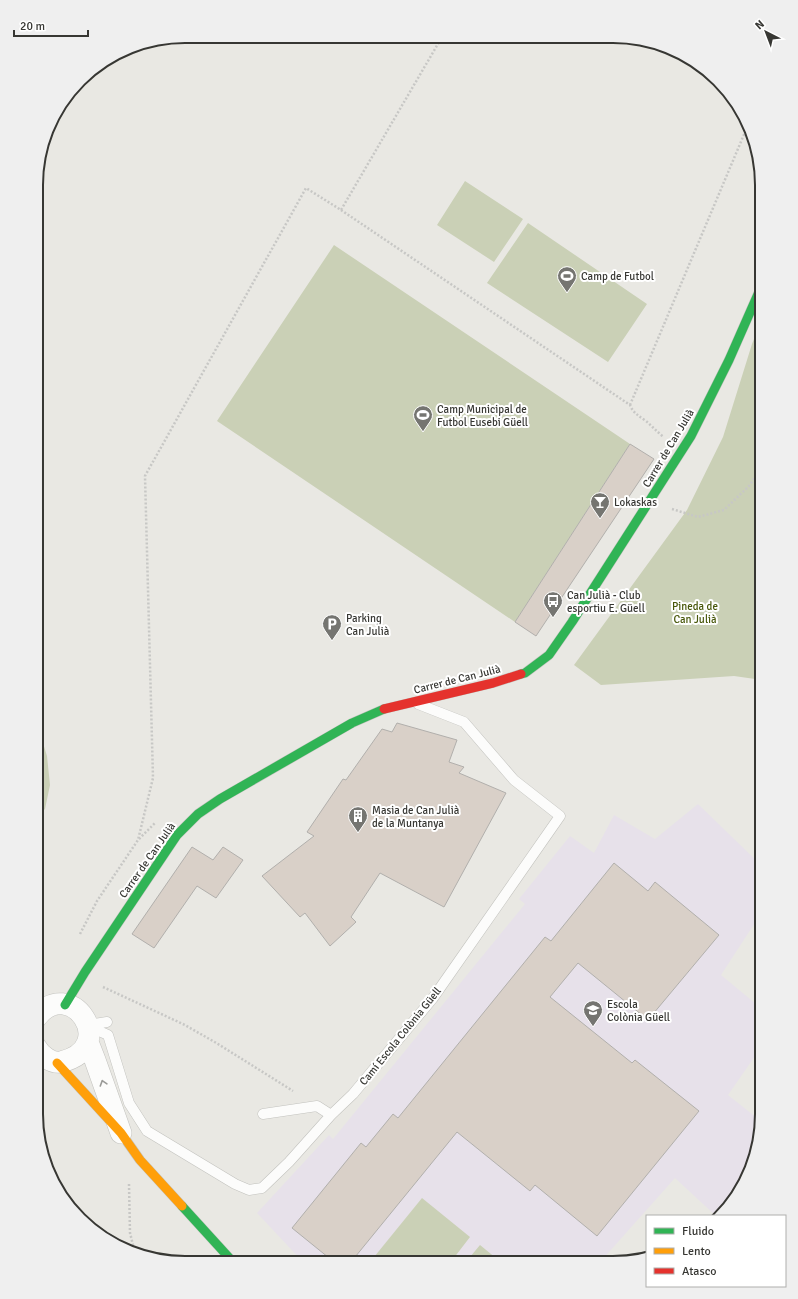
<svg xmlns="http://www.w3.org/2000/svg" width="798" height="1299" font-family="Signika,sans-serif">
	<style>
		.education { fill: #e7e1ea }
		.green { fill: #cad0b6 }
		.building { fill: #d9d0c8; stroke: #b1afac }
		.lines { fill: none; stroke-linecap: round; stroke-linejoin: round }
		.lane-casing { stroke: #c2c2be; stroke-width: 11 }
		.street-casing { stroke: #c2c2be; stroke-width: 22 }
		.fast-casing { stroke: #c2c2be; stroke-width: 10 }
		.slow-casing { stroke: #c2c2be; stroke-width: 10 }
		.jam-casing { stroke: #c2c2be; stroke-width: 10 }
		.path { stroke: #c7c7c5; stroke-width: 2.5; stroke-dasharray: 2 2; stroke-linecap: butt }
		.lane { stroke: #fcfcfb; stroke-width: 10 }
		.street { stroke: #fcfcfb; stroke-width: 21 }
		.fast { stroke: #30b455; stroke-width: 9 }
		.slow { stroke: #ff9f0a; stroke-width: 9 }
		.jam { stroke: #e5322d; stroke-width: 9 }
		.oneway { stroke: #9a9a97 }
		.labels { text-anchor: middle; stroke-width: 4; stroke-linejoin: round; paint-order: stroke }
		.poi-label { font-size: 11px; fill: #373733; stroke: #fff; text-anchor: start }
		.street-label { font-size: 11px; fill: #373733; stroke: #fff }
		.park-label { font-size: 11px; fill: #48570a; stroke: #fff }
		.rim { fill: none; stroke: #373733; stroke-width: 2 }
	</style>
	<rect width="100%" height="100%" fill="#e9e8e3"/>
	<path class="education" d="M698 804 762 866V912L721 975 762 1009V1046L728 1095 762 1122 751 1171 731 1204 720 1216H716L675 1178 601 1261 603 1263 303 1262 257 1213 329 1135 333 1139 525 904 519 899 570 836 594 853 614 815 655 839Z"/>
	<path class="green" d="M465 181 523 219 494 262 437 225Z
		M528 223 647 304 608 362 487 283Z
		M334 245 630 444 515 622 217 421Z
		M762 319V680L734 676 601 685 574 665 687 510 723 437 752 344Z
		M37 735 42 740 47 756 50 785 45 809 36 818Z
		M422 1198 470 1237 450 1263 370 1262Z
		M480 1245 502 1263H465Z"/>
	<path class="building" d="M630 444 654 459 536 636 515 622Z
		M397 723 457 740 449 762 464 767 459 773 506 793 444 907 380 873 351 917 356 922 330 946 305 913 300 917 262 876 314 836 307 832 343 779 346 780 382 729 392 732Z
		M192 847 213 860 223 847 243 860 216 898 197 886 154 948 132 934Z
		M614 863 648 891 655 882 719 935 648 1020 578 963 550 997 632 1063 635 1060 699 1111 597 1236 535 1185 530 1191 457 1132 351 1262H334L292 1228 361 1143 366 1147 393 1114 398 1118 545 937 551 941Z"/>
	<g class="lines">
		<defs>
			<path id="lane" d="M88 1025 107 1022
				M88 1031H99L108 1035 129 1103 147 1131 235 1184 249 1190 262 1188 289 1162 331 1115 353 1094 433 998 560 816 514 780 464 722 418 704
				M263 1114 317 1106 331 1115"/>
			<path id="street" d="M88 1042 95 1060 121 1133
				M36 1047C40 1055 52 1064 61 1062 122 1047 69 973 36 1018"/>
			<path id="fast" d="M521 674 525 673 549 655 572 622 691 436 729 360 762 285
				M65 1005 85 972 177 835 198 814 220 799 352 723 384 709
				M182 1206 233 1262"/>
			<path id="slow" d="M57 1063 121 1133 140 1160 182 1206"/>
			<path id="jam" d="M384 709 493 683 521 674"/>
		</defs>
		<use href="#lane" class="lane-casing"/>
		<use href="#street" class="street-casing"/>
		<use href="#fast" class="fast-casing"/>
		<use href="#slow" class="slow-casing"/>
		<use href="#jam" class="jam-casing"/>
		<path class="path" d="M670 48 714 77
			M341 210 630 405C633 413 639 416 646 421 652 426 657 432 664 437
			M630 405 748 125
			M672 509 698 517 724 510 749 486 762 467
			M139 839 155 823
			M80 934 97 901 138 840 153 778 145 476 306 188 341 210 442 37
			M103 987 185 1025 218 1044 293 1091
			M129 1184 130 1233 135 1253"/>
		<use href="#lane" class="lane"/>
		<use href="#street" class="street"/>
		<use href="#fast" class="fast"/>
		<use href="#slow" class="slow"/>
		<use href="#jam" class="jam"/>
	</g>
	<defs><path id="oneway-chevron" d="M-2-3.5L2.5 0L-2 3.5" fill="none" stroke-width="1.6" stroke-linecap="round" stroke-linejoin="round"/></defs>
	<use class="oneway" href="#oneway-chevron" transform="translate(103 1083) rotate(-108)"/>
	<defs>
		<symbol id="stadium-pin" viewBox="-11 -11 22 30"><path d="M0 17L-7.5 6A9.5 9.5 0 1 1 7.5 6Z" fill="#757571" stroke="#fff"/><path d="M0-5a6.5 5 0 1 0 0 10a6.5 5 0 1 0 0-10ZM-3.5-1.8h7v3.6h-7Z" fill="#fff"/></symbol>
		<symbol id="bar-pin" viewBox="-11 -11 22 30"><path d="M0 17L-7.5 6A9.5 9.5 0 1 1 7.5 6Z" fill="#757571" stroke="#fff"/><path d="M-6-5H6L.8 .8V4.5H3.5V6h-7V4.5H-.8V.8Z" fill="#fff"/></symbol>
		<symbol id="bus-pin" viewBox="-11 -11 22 30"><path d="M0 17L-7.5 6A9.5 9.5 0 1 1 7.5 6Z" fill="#757571" stroke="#fff"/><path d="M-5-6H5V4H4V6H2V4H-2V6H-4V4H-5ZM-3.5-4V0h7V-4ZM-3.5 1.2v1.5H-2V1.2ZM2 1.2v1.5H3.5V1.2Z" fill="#fff"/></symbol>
		<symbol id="parking-pin" viewBox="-11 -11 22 30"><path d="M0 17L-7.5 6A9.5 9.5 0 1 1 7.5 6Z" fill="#757571" stroke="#fff"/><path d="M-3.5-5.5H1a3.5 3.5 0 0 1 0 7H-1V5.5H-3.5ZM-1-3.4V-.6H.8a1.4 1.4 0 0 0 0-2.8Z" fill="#fff"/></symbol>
		<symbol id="building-pin" viewBox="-11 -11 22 30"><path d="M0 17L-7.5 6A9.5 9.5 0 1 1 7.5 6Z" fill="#757571" stroke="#fff"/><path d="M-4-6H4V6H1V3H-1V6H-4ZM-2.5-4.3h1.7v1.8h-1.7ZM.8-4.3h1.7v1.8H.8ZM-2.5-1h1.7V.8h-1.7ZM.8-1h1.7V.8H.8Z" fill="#fff"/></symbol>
		<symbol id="school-pin" viewBox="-11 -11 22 30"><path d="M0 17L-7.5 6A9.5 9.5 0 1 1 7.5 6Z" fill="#757571" stroke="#fff"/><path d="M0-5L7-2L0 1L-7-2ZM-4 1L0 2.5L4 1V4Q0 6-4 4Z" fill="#fff"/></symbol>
	</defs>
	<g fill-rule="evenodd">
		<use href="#stadium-pin" x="556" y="265" width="22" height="30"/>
		<use href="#stadium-pin" x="412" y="404" width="22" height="30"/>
		<use href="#bar-pin" x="589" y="491" width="22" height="30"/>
		<use href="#bus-pin" x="542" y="590" width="22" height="30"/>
		<use href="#parking-pin" x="321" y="613" width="22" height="30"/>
		<use href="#building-pin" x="347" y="805" width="22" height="30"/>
		<use href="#school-pin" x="582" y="999" width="22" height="30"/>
	</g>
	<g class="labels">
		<g class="poi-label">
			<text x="581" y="280">Camp de Futbol</text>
			<text x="437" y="413">Camp Municipal de<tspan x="437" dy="13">Futbol Eusebi Güell</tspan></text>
			<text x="614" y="506">Lokaskas</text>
			<text x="567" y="599">Can Julià - Club<tspan x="567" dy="13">esportiu E. Güell</tspan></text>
			<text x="346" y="622">Parking<tspan x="346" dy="13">Can Julià</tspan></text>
			<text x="372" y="814">Masia de Can Julià<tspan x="372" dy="13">de la Muntanya</tspan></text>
			<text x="607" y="1008">Escola<tspan x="607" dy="13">Colònia Güell</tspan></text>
		</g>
		<g class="street-label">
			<text transform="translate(668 448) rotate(-59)" y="4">Carrer de Can Julià</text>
			<text transform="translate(457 679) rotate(-14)" y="4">Carrer de Can Julià</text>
			<text transform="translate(147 860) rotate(-55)" y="4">Carrer de Can Julià</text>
			<text transform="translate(400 1036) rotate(-51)" y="4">Camí Escola Colònia Güell</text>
		</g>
		<g class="park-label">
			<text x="695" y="610">Pineda de<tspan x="695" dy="13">Can Julià</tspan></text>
		</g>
	</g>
	<path d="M0 0H798V1299H0ZM185 43H613A142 142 0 0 1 755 185V1114A142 142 0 0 1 613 1256H185A142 142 0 0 1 43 1114V185A142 142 0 0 1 185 43Z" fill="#efefef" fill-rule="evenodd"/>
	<path class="rim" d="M185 43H613A142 142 0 0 1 755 185V1114A142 142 0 0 1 613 1256H185A142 142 0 0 1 43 1114V185A142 142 0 0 1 185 43Z"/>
	<rect x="646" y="1215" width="140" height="72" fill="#ffffff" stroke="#afafad"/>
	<rect x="654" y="1228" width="20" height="6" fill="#30b455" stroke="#afafad"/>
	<text x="682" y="1235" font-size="12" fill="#373733">Fluido</text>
	<rect x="654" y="1248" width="20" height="6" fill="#ff9f0a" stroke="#afafad"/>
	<text x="682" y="1255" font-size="12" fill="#373733">Lento</text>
	<rect x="654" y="1268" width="20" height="6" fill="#e5322d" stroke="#afafad"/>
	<text x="682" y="1275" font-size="12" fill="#373733">Atasco</text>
	<g transform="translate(766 32) rotate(318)" stroke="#ffffff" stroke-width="3" paint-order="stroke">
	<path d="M0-3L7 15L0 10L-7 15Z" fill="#373733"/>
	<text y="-6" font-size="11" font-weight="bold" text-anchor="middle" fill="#373733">N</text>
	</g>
	<path d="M14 30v6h74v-6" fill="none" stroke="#373733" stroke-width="2"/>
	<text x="20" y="30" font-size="12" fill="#373733" stroke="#ffffff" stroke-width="3" paint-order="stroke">20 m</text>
</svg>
